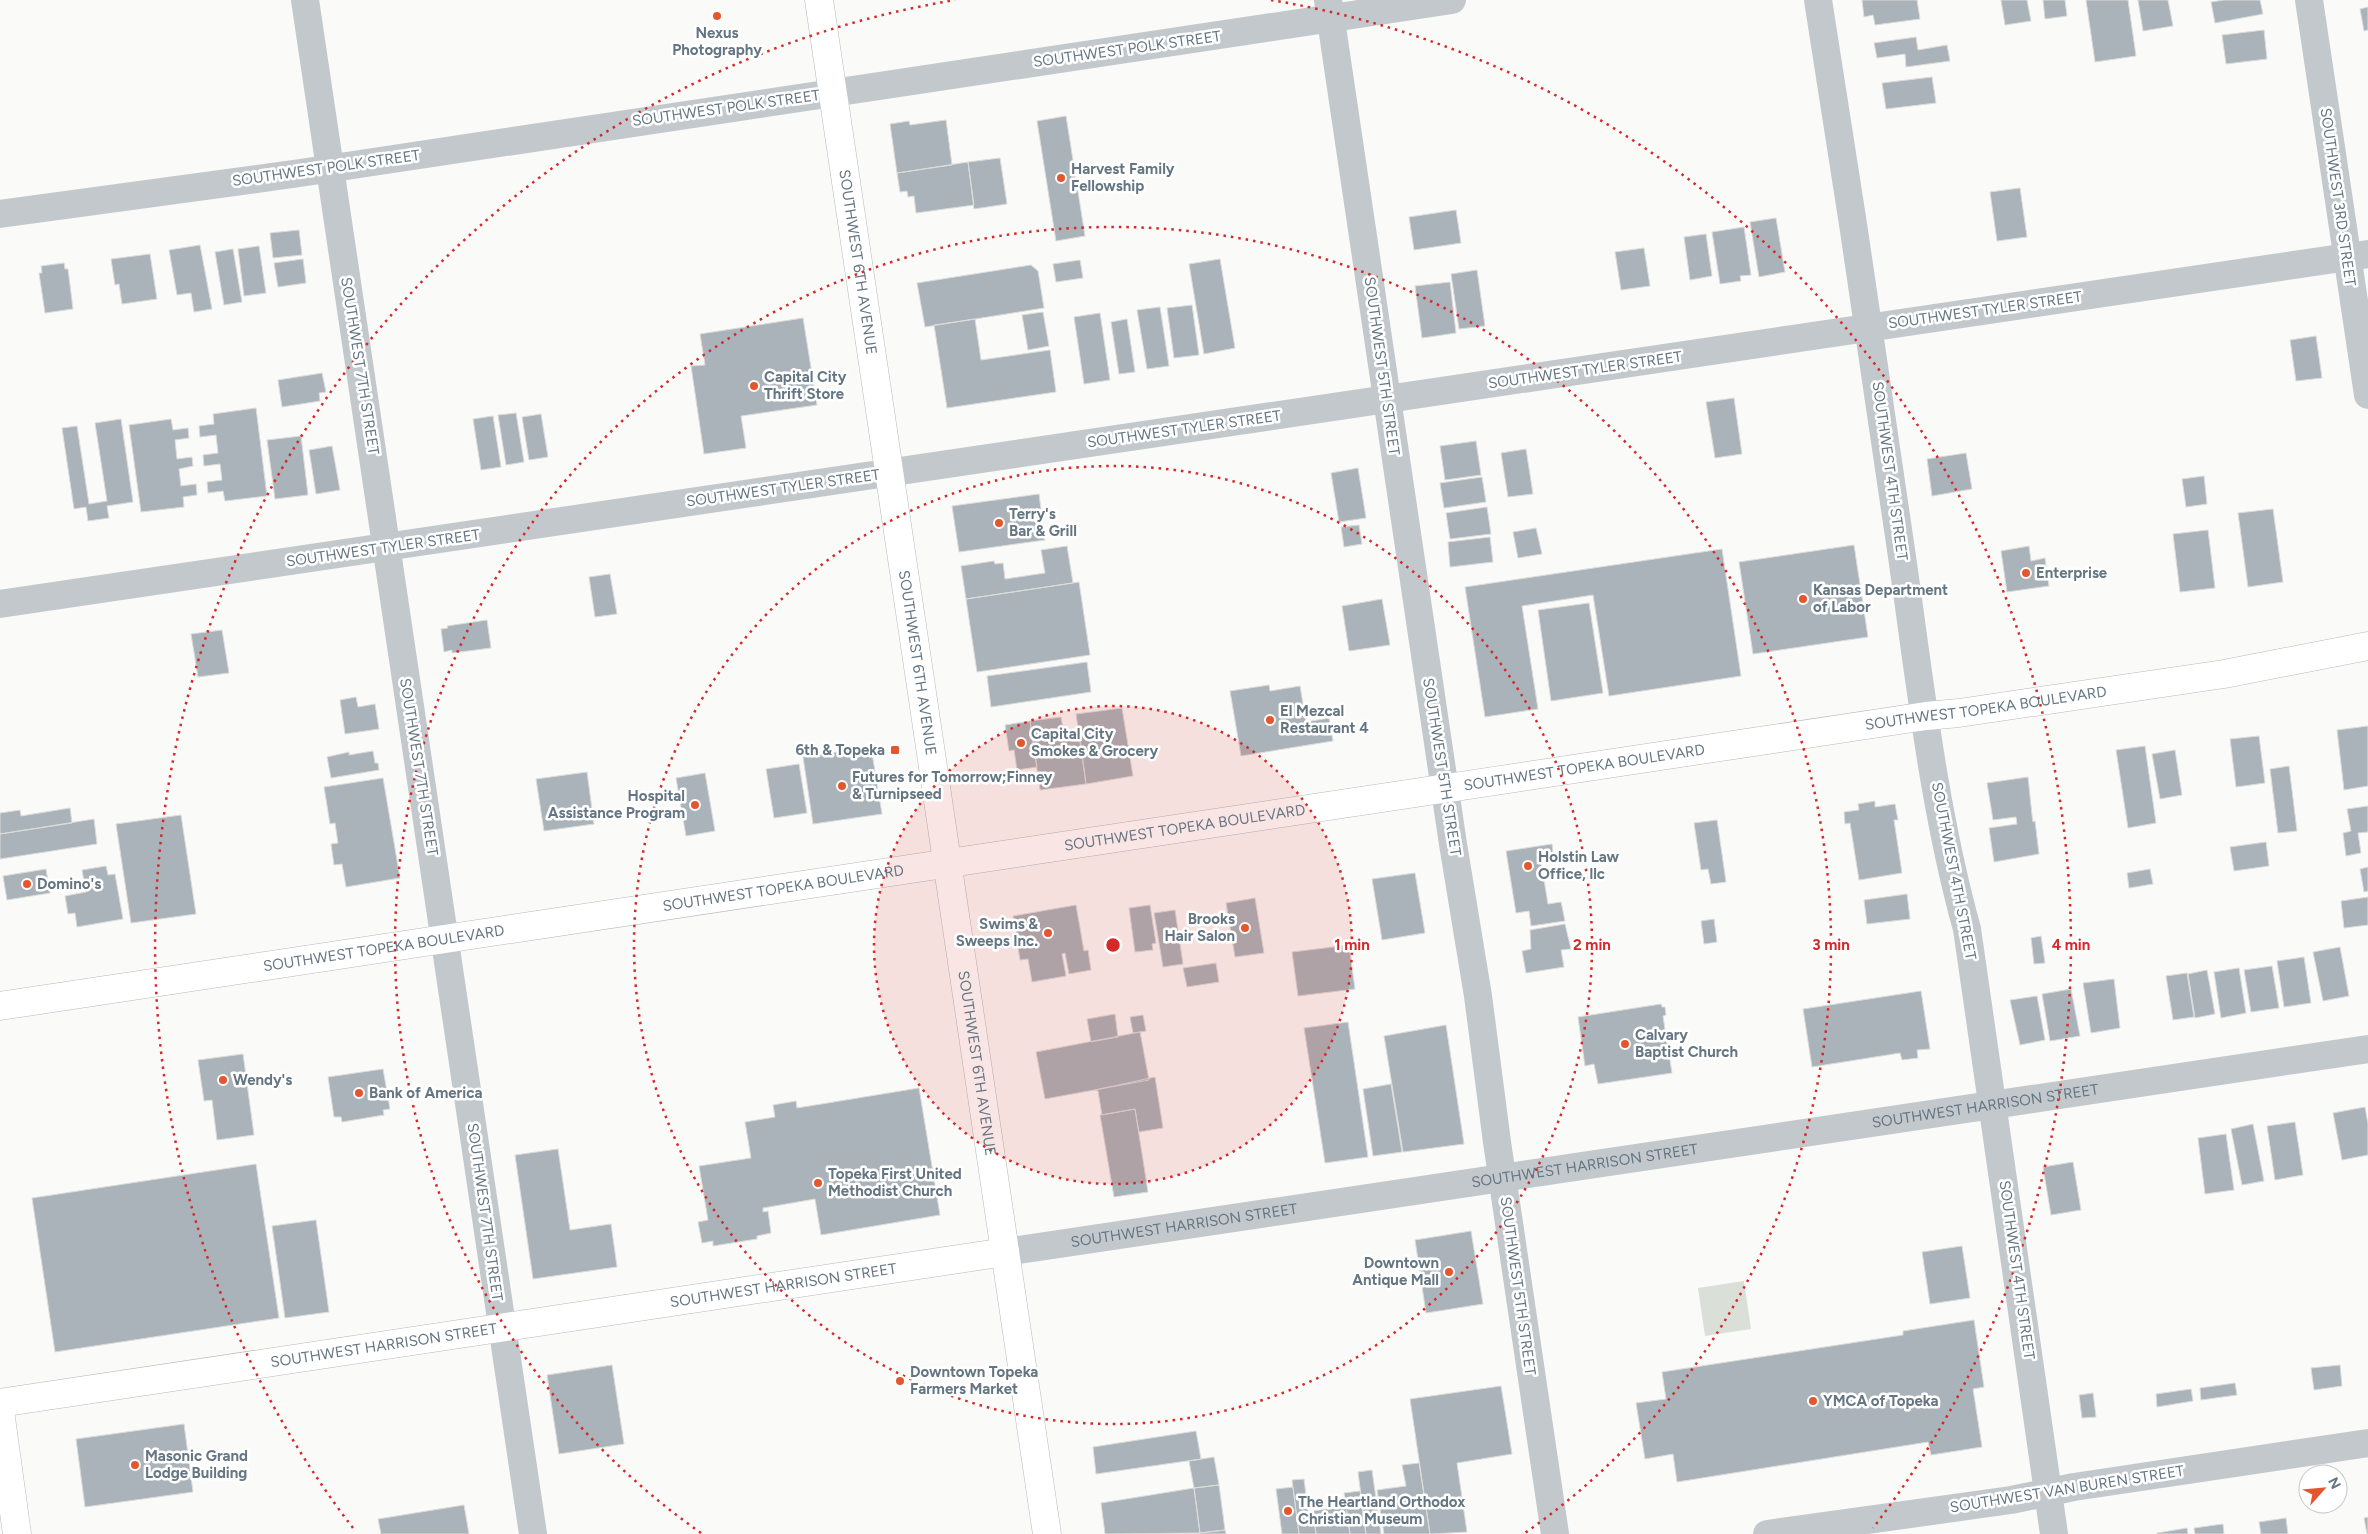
<svg xmlns="http://www.w3.org/2000/svg" width="2368" height="1534" font-family="Figtree,sans-serif">
	<style>
		.green { fill: #dadfd7 }
		.building { fill: #aab3b9; stroke: #dcdcda }
		.lines { fill: none; stroke-linecap: round; stroke-linejoin: round }
		.major-casing { stroke: #b5babe; stroke-width: 29 }
		.minor { stroke: #c3c8cc; stroke-width: 28 }
		.major { stroke: #fff; stroke-width: 28 }
		.ring { fill: none; stroke: #d62828; stroke-width: 2.5; stroke-dasharray: 2.5 5 }
		.poi-dot { fill: #e4572e; stroke: #fff; stroke-width: 2 }
		.labels { text-anchor: middle; stroke-width: 5; stroke-linejoin: round; paint-order: stroke }
		.poi-label { font-size: 15px; font-weight: bold; fill: #657683; stroke: #fff; text-anchor: start }
		.street-label { font-size: 15px; fill: #657683; stroke: #fff }
		.centre { fill: #d62828; stroke: #fff; stroke-width: 2.5 }
		.ring-label { font-size: 15px; text-anchor: middle; font-weight: bold; fill: #d62828; stroke: #fff; stroke-width: 5; stroke-linejoin: round; paint-order: stroke }
	</style>
	<rect width="100%" height="100%" fill="#fafaf8"/>
	<path class="green" d="M1744 1281 1751 1329 1705 1336 1698 1288Z"/>
	<path class="building" d="M1862 0H1917L1920 19 1875 25 1873 15 1864 17Z
		M2001 0H2027L2031 21 2005 25Z
		M2043 0H2065L2067 16 2045 19Z
		M2086 0H2128L2136 56 2095 62Z
		M2138 0H2168L2173 26 2143 31Z
		M2224 0H2260L2263 14 2215 23 2211 2Z
		M2368 7V30L2364 31 2360 9Z
		M2264 30 2267 59 2226 64 2222 35Z
		M1916 37 1918 50 1947 45 1950 61 1906 67 1905 54 1877 58 1874 43Z
		M1932 77 1936 103 1886 109 1882 83Z
		M1066 116 1085 236 1056 241 1037 121Z
		M946 120 952 165 897 173 890 124 909 121 910 125Z
		M1000 158 1007 204 974 209 968 162Z
		M968 162 974 205 916 213 914 196 908 197 907 191 900 192 897 173Z
		M2020 188 2027 237 1997 241 1990 192Z
		M1456 210 1461 243 1414 250 1409 217Z
		M1776 218 1785 272 1759 277 1750 222Z
		M1744 227 1751 275 1740 276 1741 281 1720 284 1712 232Z
		M299 230 302 255 273 258 270 233Z
		M1706 234 1712 276 1690 280 1684 237Z
		M200 245 212 309 194 312 191 293 177 295 169 250Z
		M259 246 266 293 244 296 238 249Z
		M1644 248 1650 286 1621 290 1615 252Z
		M233 249 242 302 224 305 215 252Z
		M150 254 157 299 122 304 119 284 115 285 111 259Z
		M303 259 306 283 278 287 274 263Z
		M1220 259 1235 348 1204 354 1189 264Z
		M1080 260 1083 278 1056 282 1053 264Z
		M64 263 65 269H68L73 309 45 313 39 273H42L41 266Z
		M1031 265 1038 271 1044 308 925 327 917 283Z
		M1477 270 1485 326 1459 329 1451 274Z
		M1450 282 1456 333 1422 338 1415 286Z
		M1192 305 1199 355 1174 358 1167 308Z
		M1160 307 1169 366 1147 369 1137 310Z
		M1043 312 1049 346 1028 350 1022 315Z
		M1100 313 1110 380 1084 384 1074 317Z
		M803 318 817 405 741 416 746 448 704 454 691 366 705 365 700 334Z
		M975 319 981 360 1050 350 1056 392 947 408 934 325Z
		M1127 319 1135 372 1119 374 1111 322Z
		M2316 336 2322 378 2296 381 2290 340Z
		M322 373 326 392 319 393 320 401 282 407 278 380Z
		M1734 398 1742 454 1715 458 1706 402Z
		M256 408 267 496 225 501 223 491 208 493 207 482 222 480 220 464 204 466 203 455 218 453 216 435 200 437 199 426 214 424 213 414Z
		M516 413 524 462 506 465 498 415Z
		M541 414 548 457 529 460 522 417Z
		M493 416 501 467 481 470 473 419Z
		M121 419 133 502 107 506 109 518 88 521 86 507 74 509 62 428 77 426 89 504 107 501 95 423Z
		M171 419 173 430 188 428 189 438 175 440 177 459 192 457 193 466 179 469 181 486 196 484 197 495 183 497 184 507 141 512 129 425Z
		M301 436 308 495 275 499 267 440Z
		M1476 441 1481 475 1445 480 1440 446Z
		M332 446 340 490 316 494 309 450Z
		M1526 449 1533 494 1508 497 1501 453Z
		M1966 453 1972 489 1932 496 1927 459Z
		M1358 468 1366 518 1339 522 1331 473Z
		M2204 476 2207 504 2186 507 2182 479Z
		M1482 477 1486 502 1444 508 1440 483Z
		M1039 494 1045 540 959 552 952 506Z
		M1487 507 1491 534 1450 539 1446 513Z
		M2273 509 2283 582 2248 587 2238 513Z
		M1359 525 1362 544 1344 547 1341 527Z
		M1536 528 1542 554 1518 558 1513 532Z
		M2208 530 2215 588 2180 592 2173 534Z
		M1490 537 1493 562 1450 567 1448 542Z
		M1854 545 1868 637 1753 654 1739 562Z
		M1067 546 1073 583 966 599 961 566 994 561 995 564 1003 563 1005 579 1045 573 1041 550Z
		M2029 546 2031 561 2045 558 2049 586 2007 592 2001 551Z
		M1722 549 1741 676 1609 696 1593 595 1522 606 1538 709 1485 717 1465 587Z
		M610 574 617 614 595 617 589 577Z
		M1079 582 1090 655 977 672 966 599Z
		M1382 599 1390 645 1349 651 1342 606Z
		M1589 603 1603 693 1551 701 1538 610Z
		M487 620 491 648 452 653V650L444 652 441 629 448 628 447 626Z
		M222 630 229 673 198 677 191 634Z
		M1087 662 1091 692 991 707 987 676Z
		M1269 685 1270 691 1300 686 1306 722 1329 718 1333 741 1241 756 1230 691Z
		M356 697 358 707 375 704 379 729 345 734 340 700Z
		M1122 708 1133 776 1086 784 1076 714Z
		M1061 717 1065 740 1080 738 1086 784 1040 790 1030 721Z
		M1030 721 1037 767 1017 770 1014 750 1009 751 1005 725Z
		M2368 726V786L2344 790 2337 730Z
		M2259 736 2265 783 2236 787 2230 739Z
		M2145 746 2156 823 2128 828 2116 750Z
		M871 747 882 814 813 824 803 757Z
		M2175 750 2182 795 2160 799 2152 754Z
		M373 751 375 763H378L379 770 331 778 327 757 349 752V755Z
		M799 764 807 813 774 818 766 769Z
		M2289 766 2297 831 2278 833 2270 769Z
		M587 772 594 824 544 831 536 779Z
		M705 773 715 831 686 836 676 778Z
		M2028 777 2032 815 2033 822 2035 821 2039 854 1994 862 1989 828 2017 824 2016 817 1993 820 1987 783Z
		M383 778 400 878 346 887 342 864 334 865 331 844 338 843 335 823 330 824 324 787Z
		M1875 801V807L1895 804 1898 820H1894L1902 873 1859 880 1850 823 1845 824 1844 812 1859 810 1858 804Z
		M2368 806V832L2358 833 2361 853 2346 856 2343 833 2351 831 2347 809Z
		M70 808 72 823 0 834V813L20 810 21 816Z
		M181 815 196 914 131 923 116 824Z
		M94 819 97 844 0 859V834Z
		M1717 820 1726 882 1711 884 1708 869 1701 870 1694 823Z
		M2266 842 2269 866 2234 871 2230 847Z
		M1552 844 1554 860 1541 862 1548 904 1561 902 1565 921 1531 926 1529 911 1516 913 1506 851Z
		M106 866 108 875 115 874 123 919 77 927 75 913 68 914 65 896 86 892 82 870Z
		M2368 867V891L2364 892 2360 869Z
		M46 869 50 893 7 900 3 876Z
		M2150 869 2153 884 2129 888 2127 873Z
		M1415 873 1425 933 1382 940 1372 879Z
		M1907 894 1910 919 1867 924 1864 900Z
		M2368 897V925L2344 928 2341 901Z
		M1255 898 1264 953 1235 957 1226 903Z
		M1076 905 1084 951 1088 950 1091 970 1069 974 1065 953 1062 954 1066 976 1032 982 1028 959 1020 960 1013 916Z
		M1150 905 1156 943 1152 944 1153 950 1135 952 1129 908Z
		M1175 910 1183 964 1163 967 1154 913Z
		M1714 919 1717 942 1704 944 1701 921Z
		M1565 924 1571 949 1561 950 1564 967 1526 973 1522 951 1531 949 1530 930Z
		M2041 936 2045 963 2034 964 2031 938Z
		M1349 945 1355 989 1298 996 1292 952Z
		M2340 947 2349 996 2323 1001 2313 952Z
		M2304 957 2311 1003 2284 1007 2277 961Z
		M1216 963 1219 982 1187 987 1183 968Z
		M2272 966 2279 1008 2251 1012 2244 970Z
		M2239 968 2246 1013 2221 1018 2214 972Z
		M2207 970 2215 1014 2195 1018 2188 974Z
		M2187 973 2194 1017 2173 1020 2166 976Z
		M2114 979 2120 1028 2091 1033 2083 983Z
		M2071 989 2080 1036 2050 1041 2042 994Z
		M1921 991 1930 1049 1917 1050 1918 1058 1902 1060 1900 1053 1812 1067 1803 1009Z
		M2037 996 2045 1040 2020 1045 2010 1000Z
		M1661 1004 1662 1007H1665L1666 1015 1663 1016 1667 1044H1671L1672 1054H1669L1672 1073 1598 1084 1594 1064 1585 1066 1578 1017Z
		M1115 1014 1118 1037 1091 1042 1087 1019Z
		M1143 1015 1146 1031 1133 1033 1130 1017Z
		M1348 1022 1368 1157 1325 1163 1304 1028Z
		M1446 1025 1464 1144 1403 1152 1384 1036Z
		M1140 1032 1149 1080 1045 1099 1036 1052Z
		M243 1054 254 1135 217 1140 212 1100 204 1101 198 1060Z
		M383 1069 390 1109 383 1110 384 1115 342 1122 341 1117H334L328 1077Z
		M1155 1077 1163 1128 1139 1132 1135 1109 1102 1115 1098 1091 1095 1090Z
		M1391 1084 1402 1152 1373 1156 1363 1089Z
		M919 1088 940 1215 821 1235 815 1199 763 1208V1212L768 1211 771 1233 757 1236V1239L713 1246V1241L702 1243 698 1222 708 1220 699 1166 751 1158 745 1122 775 1117 773 1105 796 1101 797 1108Z
		M2365 1107 2368 1124V1155L2342 1160 2333 1113Z
		M1135 1109 1148 1192 1114 1197 1100 1115Z
		M2295 1122 2303 1175 2275 1180 2267 1126Z
		M2253 1124 2264 1181 2242 1185 2231 1129Z
		M2226 1134 2234 1190 2205 1194 2198 1138Z
		M558 1149 570 1230 611 1224 617 1267 533 1279 515 1155Z
		M2073 1162 2081 1210 2051 1215 2043 1167Z
		M256 1164 279 1318 55 1352 32 1198Z
		M316 1220 329 1312 285 1318 272 1226Z
		M1471 1231 1483 1304 1426 1313 1415 1240Z
		M1962 1246 1970 1298 1930 1304 1922 1252Z
		M1974 1320 1984 1387 1973 1389 1982 1447 1931 1455 1928 1442 1677 1482 1673 1454 1645 1459 1636 1403 1666 1399 1662 1372 1903 1335V1331Z
		M612 1365 624 1444 559 1454 547 1375Z
		M2340 1365 2342 1386 2314 1390 2311 1368Z
		M2235 1383 2237 1395 2201 1400 2200 1388Z
		M1501 1386 1512 1454 1457 1463 1467 1532 1430 1534 1410 1399Z
		M2191 1389 2193 1401 2157 1407 2156 1394Z
		M2093 1393 2096 1417 2082 1418 2079 1395Z
		M184 1424 193 1492 85 1507 76 1439Z
		M1196 1431 1201 1459 1096 1474 1093 1447Z
		M1214 1457 1219 1485 1194 1488 1189 1461Z
		M1419 1463 1430 1534H1384L1377 1490 1406 1486 1402 1465Z
		M1372 1470 1381 1534H1366L1358 1472Z
		M1304 1479 1308 1511H1313L1316 1534H1299L1292 1480Z
		M1219 1485 1225 1530 1200 1533 1194 1488Z
		M1293 1487 1299 1534H1282L1276 1489Z
		M1194 1488 1200 1533 1105 1534 1101 1503Z
		M1360 1491 1366 1534H1350L1344 1493Z
		M464 1505 469 1534H381L378 1519Z
		M1346 1506 1350 1534H1316L1313 1511Z
		M2368 1517V1534H2367L2364 1518Z
		M2286 1518 2288 1534H2261L2259 1522Z
		M2223 1524 2224 1534H2195L2194 1528Z
		M2187 1528 2188 1534H2157V1533Z
		M1225 1530 1226 1534H1194L1200 1533Z"/>
	<g class="lines">
		<defs>
			<g id="major">
				<path id="s2" d="M819 0 1047 1534"/>
				<path id="s3" d="M0 1006 1926 716 1959 713 2224 674 2368 646"/>
				<path id="s4" d="M0 1403 1005 1252"/>
				<path d="M0 1411 17 1534"/>
			</g>
		</defs>
		<use href="#major" class="major-casing"/>
		<g class="minor">
			<path d="M305 0 533 1534"/>
			<path d="M1328 0 1453 844 1478 996 1497 1142 1555 1534"/>
			<path d="M1818 0C1847 181 1874 361 1900 543 1919 672 1932 803 1967 929L2054 1534"/>
			<path d="M2309 0 2368 395"/>
			<path d="M0 214 300 173 1452 0"/>
			<path d="M0 604 2368 254"/>
			<path id="s1" d="M1005 1252 2368 1049"/>
			<path d="M1767 1534 2011 1500 2074 1487 2368 1443"/>
		</g>
		<use href="#major" class="major"/>
	</g>
	<circle cx="1113" cy="945" r="239" fill="#d62828" fill-opacity=".12"/>
	<g class="ring">
		<circle cx="1113" cy="945" r="239"/>
		<circle cx="1113" cy="945" r="479"/>
		<path d="M701 1533A718 718 0 1 1 1525 1533"/>
		<path d="M353 1528A958 958 0 0 1 955 0M1271 0A958 958 0 0 1 1873 1528"/>
	</g>
	<g class="poi-dot">
		<circle cx="717" cy="16" r="5"/>
		<circle cx="1061" cy="178" r="5"/>
		<circle cx="754" cy="386" r="5"/>
		<circle cx="999" cy="523" r="5"/>
		<circle cx="2026" cy="573" r="5"/>
		<circle cx="1803" cy="599" r="5"/>
		<circle cx="1270" cy="720" r="5"/>
		<circle cx="1021" cy="743" r="5"/>
		<rect x="890" y="745" width="10" height="10" rx="2.5"/>
		<circle cx="842" cy="786" r="5"/>
		<circle cx="695" cy="805" r="5"/>
		<circle cx="1528" cy="866" r="5"/>
		<circle cx="27" cy="884" r="5"/>
		<circle cx="1245" cy="928" r="5"/>
		<circle cx="1048" cy="933" r="5"/>
		<circle cx="1625" cy="1044" r="5"/>
		<circle cx="223" cy="1080" r="5"/>
		<circle cx="359" cy="1093" r="5"/>
		<circle cx="818" cy="1183" r="5"/>
		<circle cx="1449" cy="1272" r="5"/>
		<circle cx="900" cy="1381" r="5"/>
		<circle cx="1813" cy="1401" r="5"/>
		<circle cx="135" cy="1465" r="5"/>
		<circle cx="1288" cy="1511" r="5"/>
	</g>
	<g class="labels">
		<g class="poi-label">
			<text x="717" y="38" text-anchor="middle">Nexus<tspan x="717" dy="17">Photography</tspan></text>
			<text x="1071" y="174">Harvest Family<tspan x="1071" dy="17">Fellowship</tspan></text>
			<text x="764" y="382">Capital City<tspan x="764" dy="17">Thrift Store</tspan></text>
			<text x="1009" y="519">Terry's<tspan x="1009" dy="17">Bar &amp; Grill</tspan></text>
			<text x="2036" y="578">Enterprise</text>
			<text x="1813" y="595">Kansas Department<tspan x="1813" dy="17">of Labor</tspan></text>
			<text x="1280" y="716">El Mezcal<tspan x="1280" dy="17">Restaurant 4</tspan></text>
			<text x="1031" y="739">Capital City<tspan x="1031" dy="17">Smokes &amp; Grocery</tspan></text>
			<text x="885" y="755" text-anchor="end">6th &amp; Topeka</text>
			<text x="852" y="782">Futures for Tomorrow;Finney<tspan x="852" dy="17">&amp; Turnipseed</tspan></text>
			<text x="685" y="801" text-anchor="end">Hospital<tspan x="685" dy="17">Assistance Program</tspan></text>
			<text x="1538" y="862">Holstin Law<tspan x="1538" dy="17">Office, llc</tspan></text>
			<text x="37" y="889">Domino's</text>
			<text x="1235" y="924" text-anchor="end">Brooks<tspan x="1235" dy="17">Hair Salon</tspan></text>
			<text x="1038" y="929" text-anchor="end">Swims &amp;<tspan x="1038" dy="17">Sweeps Inc.</tspan></text>
			<text x="1635" y="1040">Calvary<tspan x="1635" dy="17">Baptist Church</tspan></text>
			<text x="233" y="1085">Wendy's</text>
			<text x="369" y="1098">Bank of America</text>
			<text x="828" y="1179">Topeka First United<tspan x="828" dy="17">Methodist Church</tspan></text>
			<text x="1439" y="1268" text-anchor="end">Downtown<tspan x="1439" dy="17">Antique Mall</tspan></text>
			<text x="910" y="1377">Downtown Topeka<tspan x="910" dy="17">Farmers Market</tspan></text>
			<text x="1823" y="1406">YMCA of Topeka</text>
			<text x="145" y="1461">Masonic Grand<tspan x="145" dy="17">Lodge Building</tspan></text>
			<text x="1298" y="1507">The Heartland Orthodox<tspan x="1298" dy="17">Christian Museum</tspan></text>
		</g>
		<g class="street-label">
			<text transform="translate(1127 49) rotate(-8)" y="5">SOUTHWEST POLK STREET</text>
			<text transform="translate(726 108) rotate(-8)" y="5">SOUTHWEST POLK STREET</text>
			<text transform="translate(326 168) rotate(-8)" y="5">SOUTHWEST POLK STREET</text>
			<text transform="translate(2338 197) rotate(82)" y="5">SOUTHWEST 3RD STREET</text>
			<text dy="5" stroke="none"><textPath href="#s2" startOffset="265">SOUTHWEST 6TH AVENUE</textPath></text>
			<text transform="translate(1985 310) rotate(-8)" y="5">SOUTHWEST TYLER STREET</text>
			<text transform="translate(360 366) rotate(81)" y="5">SOUTHWEST 7TH STREET</text>
			<text transform="translate(1382 366) rotate(82)" y="5">SOUTHWEST 5TH STREET</text>
			<text transform="translate(1585 370) rotate(-8)" y="5">SOUTHWEST TYLER STREET</text>
			<text transform="translate(1184 429) rotate(-8)" y="5">SOUTHWEST TYLER STREET</text>
			<text transform="translate(1890 471) rotate(82)" y="5">SOUTHWEST 4TH STREET</text>
			<text transform="translate(783 488) rotate(-8)" y="5">SOUTHWEST TYLER STREET</text>
			<text transform="translate(383 548) rotate(-8)" y="5">SOUTHWEST TYLER STREET</text>
			<text dy="5" stroke="none"><textPath href="#s2" startOffset="670">SOUTHWEST 6TH AVENUE</textPath></text>
			<text dy="5" stroke="none"><textPath href="#s3" startOffset="2008">SOUTHWEST TOPEKA BOULEVARD</textPath></text>
			<text transform="translate(419 767) rotate(81)" y="5">SOUTHWEST 7TH STREET</text>
			<text transform="translate(1442 767) rotate(81)" y="5">SOUTHWEST 5TH STREET</text>
			<text dy="5" stroke="none"><textPath href="#s3" startOffset="1602">SOUTHWEST TOPEKA BOULEVARD</textPath></text>
			<text dy="5" stroke="none"><textPath href="#s3" startOffset="1198">SOUTHWEST TOPEKA BOULEVARD</textPath></text>
			<text transform="translate(1954 871) rotate(79)" y="5">SOUTHWEST 4TH STREET</text>
			<text dy="5" stroke="none"><textPath href="#s3" startOffset="792">SOUTHWEST TOPEKA BOULEVARD</textPath></text>
			<text dy="5" stroke="none"><textPath href="#s3" startOffset="388">SOUTHWEST TOPEKA BOULEVARD</textPath></text>
			<text dy="5" stroke="none"><textPath href="#s2" startOffset="1075">SOUTHWEST 6TH AVENUE</textPath></text>
			<text dy="5" stroke="none"><textPath href="#s1" startOffset="991">SOUTHWEST HARRISON STREET</textPath></text>
			<text dy="5" stroke="none"><textPath href="#s1" startOffset="586">SOUTHWEST HARRISON STREET</textPath></text>
			<text transform="translate(485 1212) rotate(82)" y="5">SOUTHWEST 7TH STREET</text>
			<text dy="5" stroke="none"><textPath href="#s1" startOffset="181">SOUTHWEST HARRISON STREET</textPath></text>
			<text transform="translate(2017 1270) rotate(82)" y="5">SOUTHWEST 4TH STREET</text>
			<text dy="5" stroke="none"><textPath href="#s4" startOffset="792">SOUTHWEST HARRISON STREET</textPath></text>
			<text transform="translate(1518 1286) rotate(82)" y="5">SOUTHWEST 5TH STREET</text>
			<text dy="5" stroke="none"><textPath href="#s4" startOffset="388">SOUTHWEST HARRISON STREET</textPath></text>
			<text transform="translate(2067 1489) rotate(-9)" y="5">SOUTHWEST VAN BUREN STREET</text>
		</g>
	</g>
	<circle cx="1113" cy="945" r="8" class="centre"/>
	<g class="ring-label">
		<text x="1352" y="950">1 min</text>
		<text x="1592" y="950">2 min</text>
		<text x="1831" y="950">3 min</text>
		<text x="2071" y="950">4 min</text>
	</g>
	<g transform="translate(2323 1489) rotate(63)"><circle r="24" fill="#ffffff" stroke="#c1c8cd"/>
	<path d="M0-4L9 19L0 12L-9 19Z" fill="#e4572e"/>
	<text y="-8" font-size="14" font-weight="bold" text-anchor="middle" fill="#657683">N</text>
	</g>
</svg>
